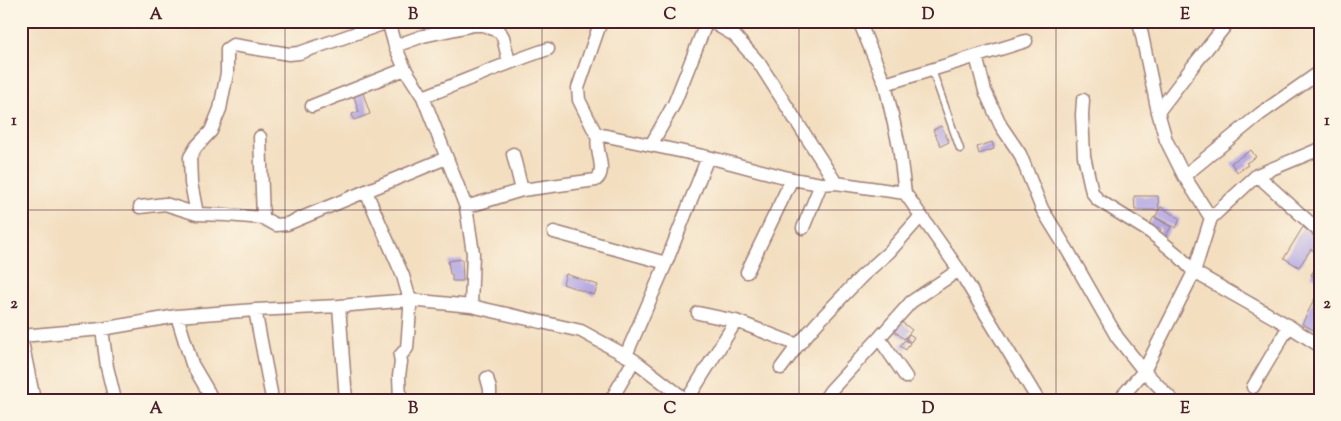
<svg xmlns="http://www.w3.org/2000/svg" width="1341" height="421" font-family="'Sorts Mill Goudy',serif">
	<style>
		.building { fill: #aea1e3 }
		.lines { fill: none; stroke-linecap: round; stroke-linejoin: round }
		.service-casing { stroke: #9e7e76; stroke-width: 9 }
		.minor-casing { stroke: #9e7e76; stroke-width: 15 }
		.service { stroke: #fff; stroke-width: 6 }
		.minor { stroke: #fff; stroke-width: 12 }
		.grid { fill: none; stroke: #4a1f2b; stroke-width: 1; stroke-opacity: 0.55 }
		.neatline { fill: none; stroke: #4a1f2b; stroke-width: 2 }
		.grid-label { font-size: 16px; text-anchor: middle; font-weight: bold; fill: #4a1f2b }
	</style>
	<rect width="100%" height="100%" fill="#fcf5e5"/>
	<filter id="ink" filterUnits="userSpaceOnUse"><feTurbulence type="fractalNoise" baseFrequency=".02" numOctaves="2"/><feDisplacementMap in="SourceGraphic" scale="10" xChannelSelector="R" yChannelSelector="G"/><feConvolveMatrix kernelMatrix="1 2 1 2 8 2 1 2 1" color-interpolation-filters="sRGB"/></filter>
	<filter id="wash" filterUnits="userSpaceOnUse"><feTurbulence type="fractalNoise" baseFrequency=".0096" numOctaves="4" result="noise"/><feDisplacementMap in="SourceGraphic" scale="20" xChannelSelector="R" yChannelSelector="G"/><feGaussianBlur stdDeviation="1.12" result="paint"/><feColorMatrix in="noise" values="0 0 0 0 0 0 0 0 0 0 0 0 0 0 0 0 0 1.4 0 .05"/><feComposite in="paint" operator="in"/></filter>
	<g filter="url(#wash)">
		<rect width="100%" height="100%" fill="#f3dec0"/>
		<g id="blocks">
			<path class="building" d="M363 93 370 114 354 120 352 114 359 112 354 96Z
				M941 126 949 142 941 146 933 130Z
				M992 142 994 149 979 154 977 147Z
				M1251 150 1256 157 1246 163 1248 165 1237 172 1231 163Z
				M1134 196H1158L1159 210H1135Z
				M1161 207 1180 219 1176 228 1155 217Z
				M1154 217 1171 227 1165 237 1159 233 1161 229 1157 227 1156 230 1149 226Z
				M1303 227 1320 240V251L1318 253 1311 249 1299 267 1284 258Z
				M462 259 463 281H452V274H450L448 261Z
				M1320 260V276L1318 279 1311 275Z
				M566 274 598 285 594 295 563 284Z
				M1320 288V333L1302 324Z
				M899 320 912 330 904 339 892 329Z
				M909 334 914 337 911 342 906 339Z
				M905 340 910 343 906 350 900 346Z"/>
		</g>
	</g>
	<g filter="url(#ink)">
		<use href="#blocks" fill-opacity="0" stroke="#9e7e76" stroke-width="1"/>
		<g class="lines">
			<defs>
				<path id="service" d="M932 70 960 149"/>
				<path id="minor" d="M388 21 395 46 405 69 423 97 466 207 473 253 471 306
					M710 21 734 35 759 63 836 183
					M859 21 885 84 899 146 905 193 959 270 1038 400
					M496 25 503 37 509 62
					M395 46 423 36 474 25H484L498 31
					M976 56 985 91 1001 126 1020 154 1042 209 1068 251 1117 337 1144 371 1172 400
					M885 84 1026 41
					M423 97C465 81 506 63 548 49
					M1083 100 1082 115 1084 156 1092 192 1098 200 1150 232 1179 256 1194 272 1289 326 1320 346
					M312 106 405 69
					M1158 112 1193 66 1229 21
					M260 137 263 218
					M598 138 602 135 708 157 792 179 821 184 836 183 905 193
					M651 145 674 104 707 21
					M513 154 522 190
					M1257 175 1320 232
					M1184 176 1260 114 1320 72
					M366 192 403 276 410 300V310L407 348 400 356 401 362 399 376 400 400
					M140 207 165 204 197 214 227 215 263 218 276 225 287 224 446 158
					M466 207 522 190 596 180C608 170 594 150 598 138L579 100 578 88 601 21
					M197 214 191 183 190 157 196 147 211 131 220 109 227 73V49L233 45 289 54 299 53 388 22
					M1211 218 1257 175 1320 149
					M803 228 821 184
					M554 232 666 263
					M747 272 792 179
					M339 306 346 400
					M255 310 271 393
					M698 313 736 321 798 345
					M177 316 192 364 209 393 211 400
					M102 329 107 367 115 400
					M21 336 102 329 177 316 255 310 339 306 410 300 471 306 581 331 634 360 686 400
					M21 337 34 400
					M879 338 906 377
					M626 355 666 263 708 157
					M781 368 798 345 818 322 862 276 889 252 921 216
					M487 378 490 389V400
					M1253 387 1289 326
					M611 400 634 360
					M687 400 736 321
					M824 400 831 390 879 338 911 302 959 270
					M1119 400 1144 371 1194 272 1211 218 1184 176 1166 140 1158 112 1139 21"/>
			</defs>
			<use href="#service" class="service-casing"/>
			<use href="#minor" class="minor-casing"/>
			<use href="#service" class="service"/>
			<use href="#minor" class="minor"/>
		</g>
	</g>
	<path class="grid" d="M285 21V400M542 21V400M799 21V400M1056 21V400M21 210H1320"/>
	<rect width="1341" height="421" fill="none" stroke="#fcf5e5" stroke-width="55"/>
	<rect x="28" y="28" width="1286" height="366" class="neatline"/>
	<g class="grid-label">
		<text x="156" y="19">A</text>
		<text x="413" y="19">B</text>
		<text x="670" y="19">C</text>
		<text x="928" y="19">D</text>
		<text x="1185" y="19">E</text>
		<text x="14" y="125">1</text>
		<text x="1327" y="125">1</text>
		<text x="14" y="308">2</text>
		<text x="1327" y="308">2</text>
		<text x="156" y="413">A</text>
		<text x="413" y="413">B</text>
		<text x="670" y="413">C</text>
		<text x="928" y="413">D</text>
		<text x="1185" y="413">E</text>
	</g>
</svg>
